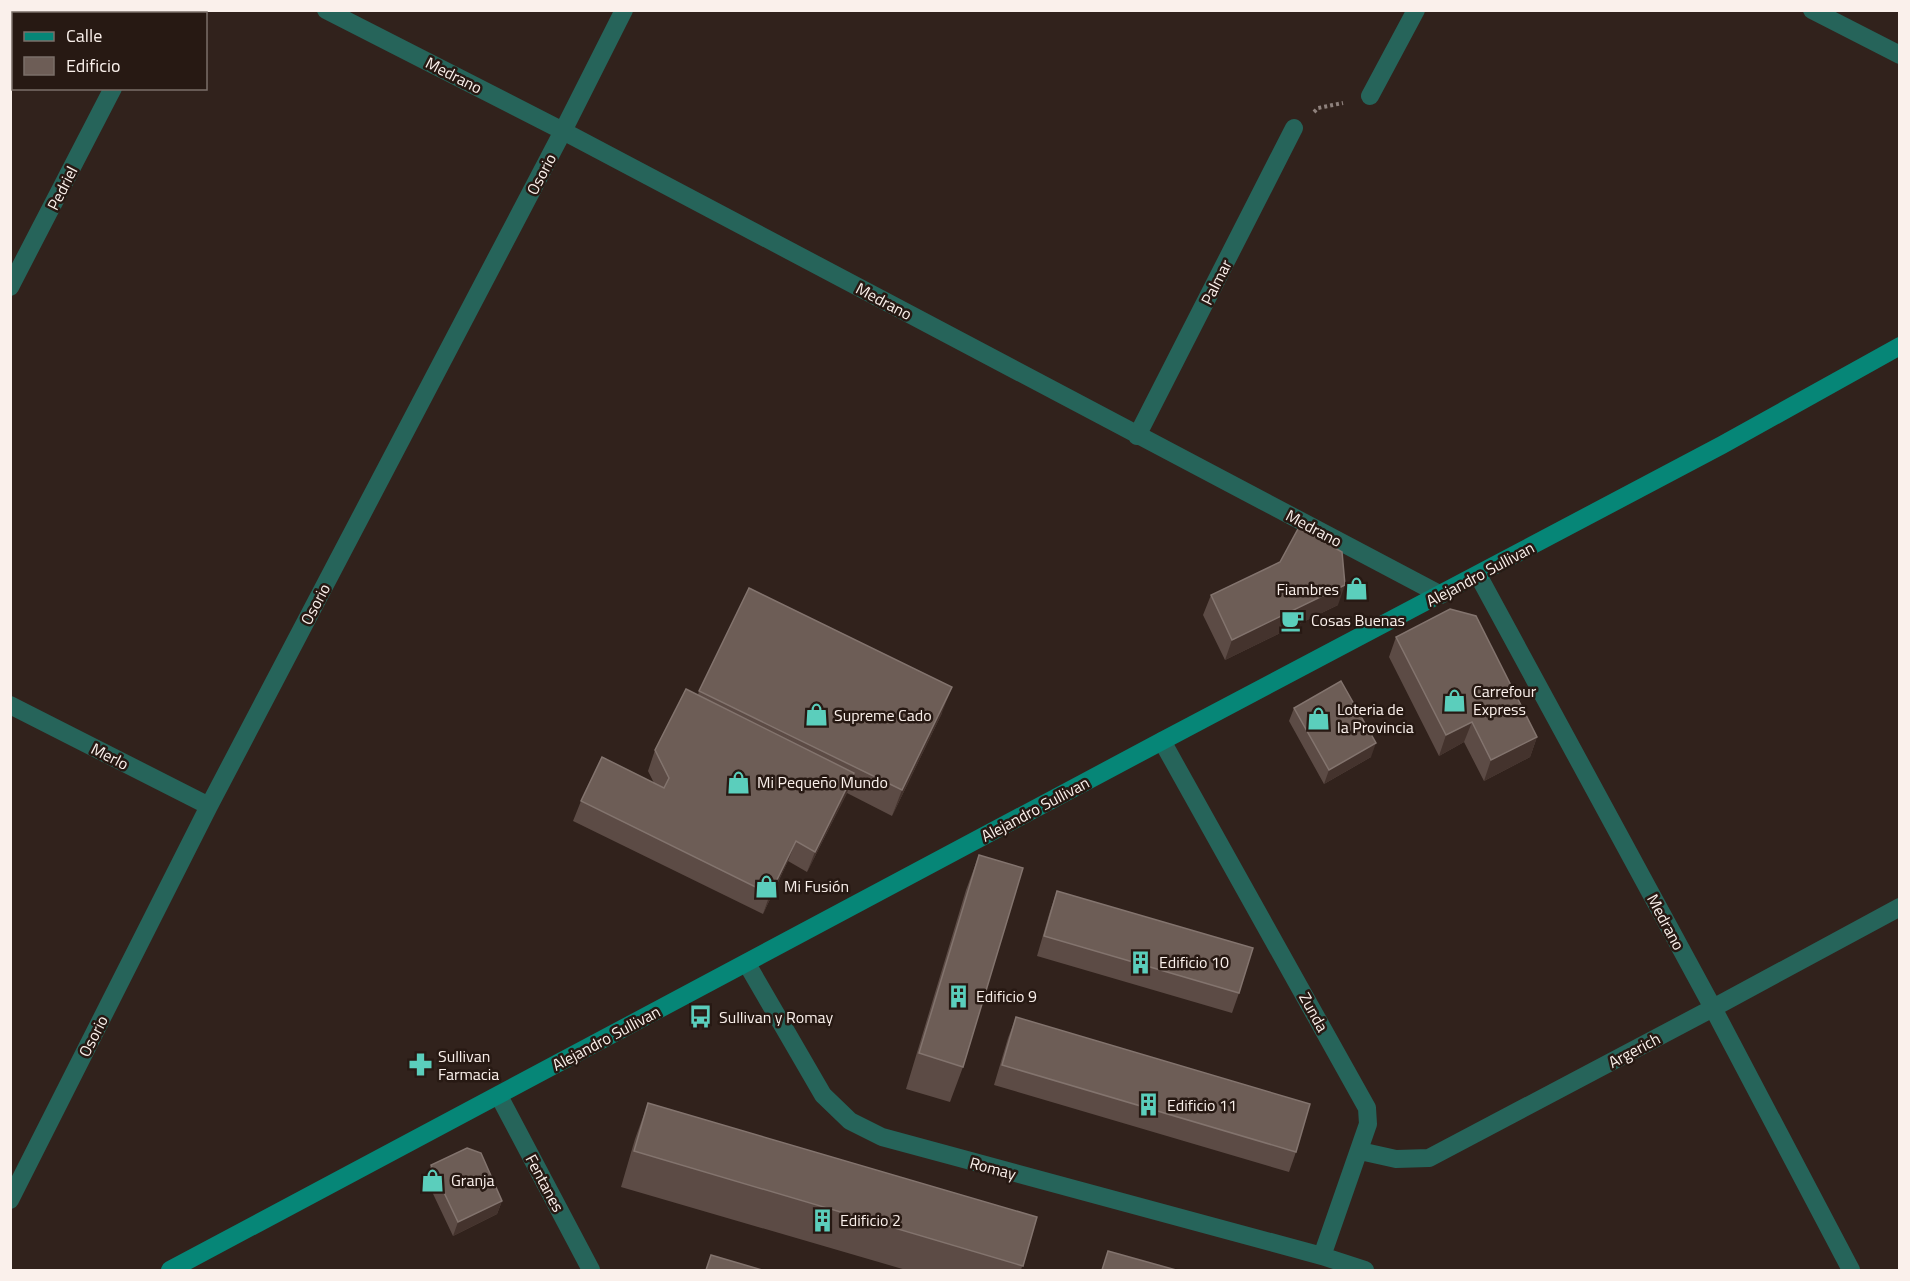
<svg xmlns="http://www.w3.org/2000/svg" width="1910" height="1281" font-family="'Titillium Web',sans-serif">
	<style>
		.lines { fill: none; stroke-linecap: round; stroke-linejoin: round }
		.path { stroke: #8e817c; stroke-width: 4; stroke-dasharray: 3 3; stroke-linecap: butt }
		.street { stroke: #26645a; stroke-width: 18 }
		.secondary { stroke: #068677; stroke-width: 18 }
		.wall { fill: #5c4b45 }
		.shaded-wall { fill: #44332d }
		.building { fill: #6d5d56; stroke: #83746e; stroke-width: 1.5 }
		.labels { text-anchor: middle; stroke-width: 5; stroke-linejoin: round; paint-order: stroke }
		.street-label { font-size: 16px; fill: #faf0eb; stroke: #271913 }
		.poi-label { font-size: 16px; fill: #faf0eb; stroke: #271913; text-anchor: start }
	</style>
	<rect width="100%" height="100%" fill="#31221c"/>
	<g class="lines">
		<path class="path" d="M1314 112 1318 108 1343 103"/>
		<path class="street" d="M326 10 563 131 1441 595
			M1812 10 1900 55
			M152 14 154 10
			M1370 96 1416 10
			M10 287 113 88
			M1137 436 1294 128
			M1478 575 1713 1008 1851 1270
			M10 705 209 806
			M1162 741 1367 1108 1368 1124 1322 1256
			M747 964 823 1095 850 1121 882 1137 1322 1256 1365 1270
			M499 1096 591 1270
			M1360 1151 1396 1159 1429 1158 1713 1008 1900 907
			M10 1200 209 806 563 131 624 10"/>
		<path class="secondary" d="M170 1270 1162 741 1722 445 1900 346"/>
	</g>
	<path class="wall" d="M1211 595 1338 605 1225 660 1203 615Z
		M1396 637 1537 737 1530 757 1484 781 1464 742 1439 756 1389 657Z
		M699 691 942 713 892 816 847 793 807 872 788 861 763 914 573 821 581 801 654 783 648 771 655 750 698 695Z
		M1294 708 1371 757 1324 784 1289 721Z
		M979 855 963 1067 950 1102 906 1089 966 890Z
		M1057 891 1239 993 1232 1013 1037 956 1050 911Z
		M1016 1017 1296 1152 1289 1172 994 1085 1008 1038Z
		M648 1103 1037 1217 1021 1270H906L621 1187 635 1139Z
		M431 1165 502 1201 497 1214 453 1236 426 1179Z"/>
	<path class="shaded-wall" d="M1345 585 1338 605 1225 660 1232 640Z
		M952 687 942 713 892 816 902 790Z
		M1472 722 1464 742 1439 756 1446 735Z
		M1537 737 1530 757 1484 781 1491 760Z
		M1376 743 1371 757 1324 784 1329 770Z
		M854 773 847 793 807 872 815 852Z
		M796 841 788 861 763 914 770 894Z
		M502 1201 497 1214 453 1236 458 1222Z"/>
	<path class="building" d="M1299 527 1342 552 1345 585 1232 640 1211 595 1280 562Z
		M749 588 952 687 902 790 699 691Z
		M1450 609 1476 616 1537 737 1491 760 1472 722 1446 735 1396 637Z
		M1341 681 1376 743 1329 770 1294 708Z
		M686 689 854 773 815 852 796 841 770 894 581 801 602 757 664 788 669 778 655 750Z
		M979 855 1023 868 963 1067 919 1053Z
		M1057 891 1253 948 1239 993 1044 936Z
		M1016 1017 1310 1104 1296 1152 1002 1065Z
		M648 1103 1037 1217 1023 1266 634 1151Z
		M467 1148 481 1153 502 1201 458 1222 431 1165Z
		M1108 1251 1176 1270H1102Z
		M711 1255 762 1270H706Z"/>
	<defs>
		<symbol id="shop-bare" viewBox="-9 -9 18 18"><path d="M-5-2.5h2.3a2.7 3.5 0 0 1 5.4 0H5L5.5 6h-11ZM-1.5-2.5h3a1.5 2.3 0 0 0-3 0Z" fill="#5bcebc" stroke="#271913" stroke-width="2.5" paint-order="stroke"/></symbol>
		<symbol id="cafe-bare" viewBox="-9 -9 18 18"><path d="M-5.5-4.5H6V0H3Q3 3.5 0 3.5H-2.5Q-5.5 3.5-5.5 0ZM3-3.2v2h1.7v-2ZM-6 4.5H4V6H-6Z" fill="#5bcebc" stroke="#271913" stroke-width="2.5" paint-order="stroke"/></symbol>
		<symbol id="building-bare" viewBox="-9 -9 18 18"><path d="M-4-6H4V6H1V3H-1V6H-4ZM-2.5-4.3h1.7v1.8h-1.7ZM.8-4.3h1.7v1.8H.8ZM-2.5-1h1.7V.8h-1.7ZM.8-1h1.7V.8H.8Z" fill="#5bcebc" stroke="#271913" stroke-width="2.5" paint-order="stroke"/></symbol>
		<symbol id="bus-bare" viewBox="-9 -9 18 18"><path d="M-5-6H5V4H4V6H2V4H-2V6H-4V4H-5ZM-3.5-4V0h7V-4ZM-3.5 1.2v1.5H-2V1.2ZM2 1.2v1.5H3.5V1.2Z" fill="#5bcebc" stroke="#271913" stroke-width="2.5" paint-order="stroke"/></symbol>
		<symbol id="pharmacy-bare" viewBox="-9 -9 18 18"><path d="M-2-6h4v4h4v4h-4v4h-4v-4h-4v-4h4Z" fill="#5bcebc" stroke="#271913" stroke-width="2.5" paint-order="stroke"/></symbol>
	</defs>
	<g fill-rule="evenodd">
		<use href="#shop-bare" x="1340" y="572" width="33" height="33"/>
		<use href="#cafe-bare" x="1276" y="604" width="33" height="33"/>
		<use href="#shop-bare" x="1438" y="684" width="33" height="33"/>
		<use href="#shop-bare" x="800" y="698" width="33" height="33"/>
		<use href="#shop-bare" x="1302" y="702" width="33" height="33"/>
		<use href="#shop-bare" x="722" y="766" width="33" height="33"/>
		<use href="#shop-bare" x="750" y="870" width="33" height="33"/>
		<use href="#building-bare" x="1124" y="946" width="33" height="33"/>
		<use href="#building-bare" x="942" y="980" width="33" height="33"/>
		<use href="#bus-bare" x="684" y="1000" width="33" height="33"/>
		<use href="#pharmacy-bare" x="404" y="1048" width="33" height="33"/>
		<use href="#building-bare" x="1132" y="1088" width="33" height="33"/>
		<use href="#shop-bare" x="416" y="1164" width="33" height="33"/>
		<use href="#building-bare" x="806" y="1204" width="33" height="33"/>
	</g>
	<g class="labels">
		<g class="street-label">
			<text transform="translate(454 75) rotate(27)" y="6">Medrano</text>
			<text transform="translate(541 174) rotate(-62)" y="6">Osorio</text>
			<text transform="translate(62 188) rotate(-63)" y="6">Pedriel</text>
			<text transform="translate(1216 282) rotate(-63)" y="6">Palmar</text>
			<text transform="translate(884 301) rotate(28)" y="6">Medrano</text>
			<text transform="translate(1314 528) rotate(28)" y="6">Medrano</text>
			<text transform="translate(1480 574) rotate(-28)" y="6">Alejandro Sullivan</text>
			<text transform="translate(315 604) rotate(-62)" y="6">Osorio</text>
			<text transform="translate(110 756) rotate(27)" y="6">Merlo</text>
			<text transform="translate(1035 809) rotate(-28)" y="6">Alejandro Sullivan</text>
			<text transform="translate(1666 922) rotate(62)" y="6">Medrano</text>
			<text transform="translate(1314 1012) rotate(61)" y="6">Zunda</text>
			<text transform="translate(93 1036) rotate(-63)" y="6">Osorio</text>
			<text transform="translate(606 1038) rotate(-28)" y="6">Alejandro Sullivan</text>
			<text transform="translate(1634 1050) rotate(-28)" y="6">Argerich</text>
			<text transform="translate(993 1168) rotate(15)" y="6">Romay</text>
			<text transform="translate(545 1183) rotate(62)" y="6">Fentanes</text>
		</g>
		<g class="poi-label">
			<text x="1339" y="595" text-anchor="end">Fiambres</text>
			<text x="1311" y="626">Cosas Buenas</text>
			<text x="1473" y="697">Carrefour<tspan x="1473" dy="18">Express</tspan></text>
			<text x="1337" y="715">Loteria de<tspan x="1337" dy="18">la Provincia</tspan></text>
			<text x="834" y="721">Supreme Cado</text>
			<text x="757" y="788">Mi Pequeño Mundo</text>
			<text x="784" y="892">Mi Fusión</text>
			<text x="1159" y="968">Edificio 10</text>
			<text x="976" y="1002">Edificio 9</text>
			<text x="719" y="1023">Sullivan y Romay</text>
			<text x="438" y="1062">Sullivan<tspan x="438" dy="18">Farmacia</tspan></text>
			<text x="1167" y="1111">Edificio 11</text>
			<text x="451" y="1186">Granja</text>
			<text x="840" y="1226">Edificio 2</text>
		</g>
	</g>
	<rect width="1910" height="1281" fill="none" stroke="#faf0eb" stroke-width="24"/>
	<rect x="12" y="12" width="195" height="78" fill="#271913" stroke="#7b6f69" stroke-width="1.5"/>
	<rect x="24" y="32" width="30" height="9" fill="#068677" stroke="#7b6f69" stroke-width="1.5"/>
	<text x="66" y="42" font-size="18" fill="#faf0eb">Calle</text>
	<rect x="24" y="57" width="30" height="18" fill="#6d5d56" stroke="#7b6f69" stroke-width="1.5"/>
	<text x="66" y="72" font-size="18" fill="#faf0eb">Edificio</text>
</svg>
